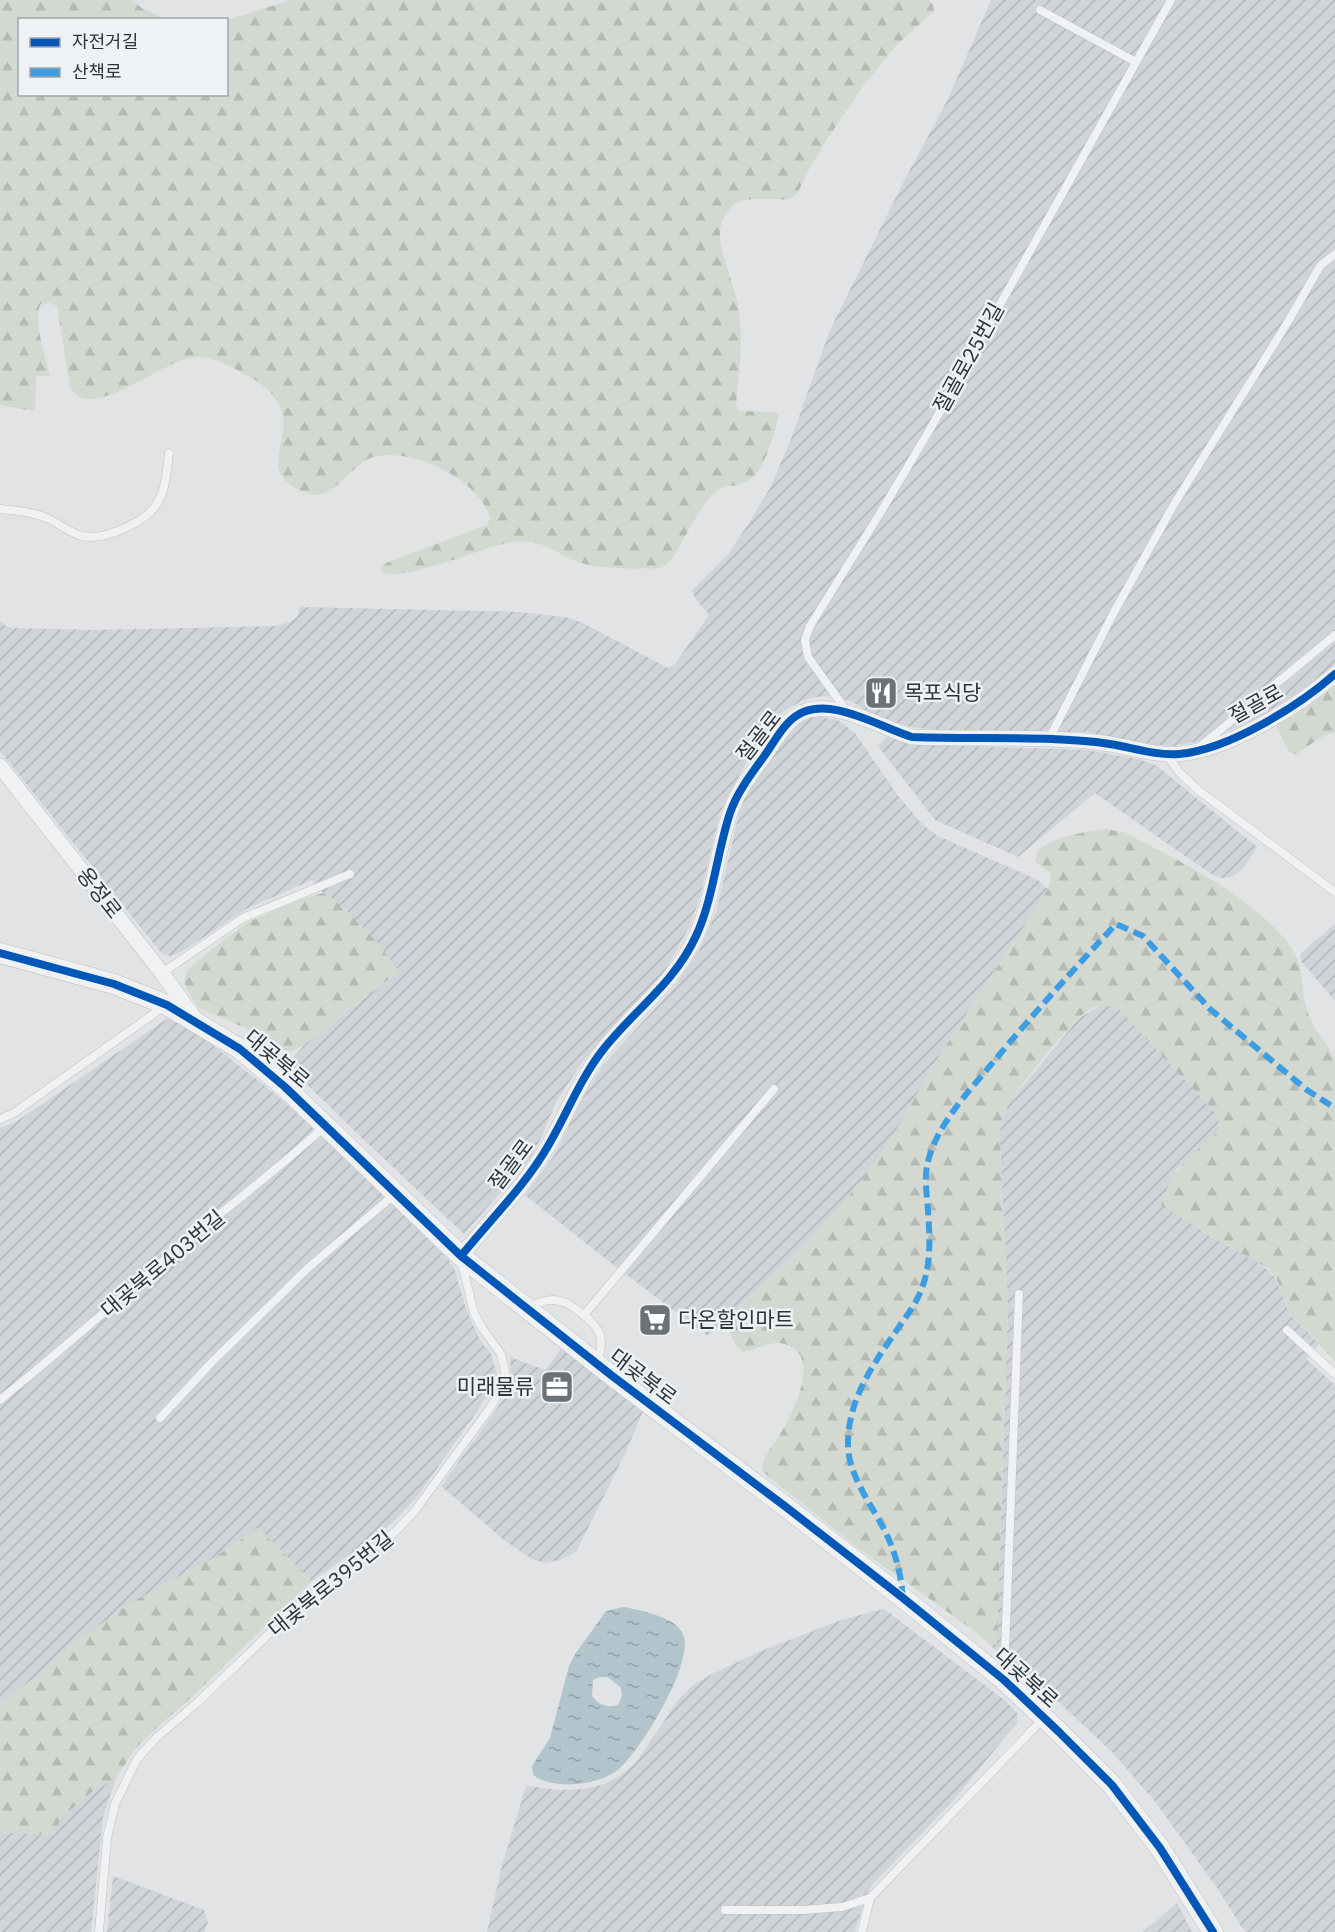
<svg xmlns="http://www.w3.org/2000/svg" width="1335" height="1932" font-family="'IBM Plex Sans','Noto Sans KR',sans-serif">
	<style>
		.industrial { fill: url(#industrial-furrows) }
		.forest { fill: url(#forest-firs) }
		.water { fill: url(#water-ripples); fill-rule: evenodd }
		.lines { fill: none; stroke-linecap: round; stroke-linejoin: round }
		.service-casing { stroke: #bfc1c3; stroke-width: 9 }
		.minor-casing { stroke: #bfc1c3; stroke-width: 16 }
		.tertiary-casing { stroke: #bfc1c3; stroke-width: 21 }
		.service { stroke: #eff1f2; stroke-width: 8 }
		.minor { stroke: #eff1f2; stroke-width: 15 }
		.tertiary { stroke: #eff1f2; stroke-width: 20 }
		.quiet { stroke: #3d9de2; stroke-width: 6; stroke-dasharray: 12 6; stroke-linecap: butt }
		.cycleway-casing { stroke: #eef2f4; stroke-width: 11 }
		.cycleway { stroke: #0057b8; stroke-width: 8 }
		.labels { text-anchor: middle; stroke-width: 5; stroke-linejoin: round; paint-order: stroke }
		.street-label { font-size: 21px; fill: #2a353c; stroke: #eef2f4 }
		.poi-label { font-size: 21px; fill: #2a353c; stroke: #eef2f4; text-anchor: start }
	</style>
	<defs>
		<pattern id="industrial-furrows" width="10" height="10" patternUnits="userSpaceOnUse" patternTransform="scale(1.5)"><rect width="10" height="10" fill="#d0d3d8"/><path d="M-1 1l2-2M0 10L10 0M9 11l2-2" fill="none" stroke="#b3b6ba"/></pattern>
		<pattern id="forest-firs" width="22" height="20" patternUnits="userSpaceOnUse" patternTransform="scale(1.5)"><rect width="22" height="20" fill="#d3d9d1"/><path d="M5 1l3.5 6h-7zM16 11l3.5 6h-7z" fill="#b5bbb4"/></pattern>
		<pattern id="water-ripples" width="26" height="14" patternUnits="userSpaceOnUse" patternTransform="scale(1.5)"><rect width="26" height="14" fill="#b2c5cd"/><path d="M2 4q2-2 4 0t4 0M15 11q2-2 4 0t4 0" fill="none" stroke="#91a1a8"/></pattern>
	</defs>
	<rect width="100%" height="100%" fill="#e1e3e5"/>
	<path class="industrial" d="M991 0H1335V664L1298 693 1252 721 1205 740 1174 746 1157 745 1087 732H956L920 728 899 725 870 713 851 701 828 696 815 697 801 701 784 711 749 758 730 792 720 813 700 897 690 926 664 973 583 1061 556 1102 541 1138 530 1159 464 1234 364 1140 287 1065 305 1044 398 972 378 944 333 899 323 893 312 880 246 909 183 951 171 956 162 954 0 751V622L10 628 95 630 275 626 290 622 297 617 300 607 519 612 565 617 581 622 668 668 675 664 709 615 695 598 692 590 729 553 749 523 770 488 791 439 830 330 904 181 948 99Z
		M815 716 838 720 855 733 896 793 921 823 936 835 1038 880 1048 889 938 1058 892 1138 862 1180 833 1215 793 1256 708 1336 611 1263 525 1195 555 1154 584 1096 603 1065 672 990 699 951 716 912 739 813 745 798 758 776 786 736 797 724 806 719Z
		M887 737 910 744 1086 750 1139 759 1157 766 1257 847 1243 869 1231 877 1222 878 1211 874 1095 793 1018 857 935 820 878 746Z
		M1335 924V1001L1301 961 1300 954Z
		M1110 1005 1120 1010 1131 1020 1219 1116V1128L1216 1133 1176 1170 1204 1233 1258 1262 1275 1277 1289 1313 1319 1344 1306 1359 1335 1385V1932H1246L1243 1929 1220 1892 1156 1803 1113 1753 1048 1692 991 1646 999 1585 1008 1305 1000 1142V1124L1009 1103 1079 1018 1100 1006Z
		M168 1018 205 1039 275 1094 325 1138 448 1259 455 1271 466 1309 480 1340 491 1354 497 1374 494 1384 480 1407 417 1497 393 1522 372 1539 312 1581 258 1528 215 1557 136 1600 108 1619 51 1662 37 1676 0 1704V1128L16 1122Z
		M562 1348 643 1411 625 1454 576 1552 560 1560 545 1563 532 1559 504 1540 441 1486 505 1397 510 1387 511 1375 510 1357 545 1370Z
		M884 1609 1003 1699 1017 1713V1723L951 1803 873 1884 866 1895 855 1932H487L501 1869 526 1786 559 1790 583 1789 602 1785 620 1776 636 1762 679 1699 692 1686 710 1675 759 1652 844 1619Z
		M116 1778 103 1817 91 1932H0V1832L54 1835 60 1819 89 1794Z
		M113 1876 204 1910 208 1923 204 1932H107Z
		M1177 1903 1192 1932H1143Z"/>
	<path class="forest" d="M0 0H132L143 9 166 19 20 20V94H226L227 20 291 0H929L933 5 934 11 897 45 863 86 826 141 808 171 798 192 790 199C772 201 748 194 732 206 726 212 721 222 720 230 718 251 734 283 738 306 744 340 739 372 736 406L740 411 775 412 779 416C773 435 765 473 746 482 733 489 725 482 712 495 698 509 682 544 670 562L661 568C637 569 600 570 578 562 552 552 545 539 514 542 485 545 402 584 381 572V568L386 563 487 525 490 519C482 480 408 444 370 458 351 466 331 501 310 494 250 474 296 441 280 407 273 390 259 382 244 374 230 365 213 357 197 357 165 357 90 426 70 387L57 306 50 303 41 304C32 317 46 360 50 376H36L35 408 33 411 0 405Z
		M1335 685V732L1323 736 1296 754 1289 752 1276 725 1303 709Z
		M1106 829 1123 832C1177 859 1261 900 1294 952 1304 969 1301 992 1307 1010 1313 1028 1325 1043 1335 1058V1361L1289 1313 1276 1277 1268 1268 1205 1233 1161 1205C1173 1167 1188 1159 1216 1133L1219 1128 1218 1116 1120 1010C1109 1005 1100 1004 1089 1010 1072 1020 1011 1095 1004 1114 1000 1123 1000 1132 1000 1142L1008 1305 997 1644 991 1646 973 1630 854 1545 763 1472C761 1456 775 1444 782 1431 793 1413 815 1367 796 1350 791 1347 785 1343 779 1343 767 1342 756 1350 744 1352 730 1342 726 1330 733 1314L793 1256 833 1215 862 1180 892 1138 938 1058 1048 889 1050 881V873L1035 861 1038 850C1057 835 1083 833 1106 829Z
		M323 893C352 909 379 945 399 971L305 1044 293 1051 284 1050 245 1028 198 1007 186 988 184 979 188 970 197 961 248 922 304 898Z
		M258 1528 312 1581 194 1695 151 1733 135 1749 116 1778 89 1794 60 1819 55 1835 0 1832V1704L37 1676 64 1649 108 1619 136 1600 215 1557Z"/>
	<path class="water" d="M624 1607C642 1611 672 1616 682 1632 698 1658 641 1750 619 1769 600 1785 554 1791 533 1775L532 1766 550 1738 569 1666 576 1653 606 1611ZM600 1677H608L621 1688 622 1696 618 1705C607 1708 599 1705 592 1696L593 1680Z"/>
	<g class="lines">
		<defs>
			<path id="service" d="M1040 10 1136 62
				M0 509C17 511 34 512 49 519 60 524 70 533 82 536 104 541 147 522 158 502 166 488 167 469 169 453
				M846 710 808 657 805 640 810 626 879 515 929 431 1171 0
				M1049 739 1113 614 1173 506 1289 320 1320 266 1335 254
				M1202 745 1335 635
				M1166 754 1179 772 1198 790 1335 892
				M162 973 243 918 350 874
				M0 1119 14 1113 166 1005
				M527 1308C537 1303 548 1298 560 1301 568 1302 574 1308 581 1313 600 1327 606 1338 597 1362
				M584 1315 774 1089
				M1287 1330 1335 1374
				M0 1400C58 1353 114 1304 170 1255 221 1212 275 1172 324 1127
				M160 1418 211 1363 308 1268 395 1194
				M1004 1676 1019 1294
				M725 1910H802L842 1907 870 1898
				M99 1932 107 1838 115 1804 137 1759 156 1738 198 1702 294 1610 396 1531 414 1512 490 1408 503 1386 505 1371 501 1354 482 1328 474 1313 462 1263
				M862 1932 870 1898 1043 1719"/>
			<path id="minor" d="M0 766 162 973 196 1020
				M461 1256C490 1220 525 1186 548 1146 567 1114 579 1081 602 1051 633 1011 674 984 696 936 713 900 717 852 730 813 737 792 752 773 765 755 774 742 783 725 796 716 828 694 879 727 912 737 959 739 1006 737 1053 739 1069 740 1086 740 1103 743 1128 746 1154 756 1179 754 1228 750 1299 706 1335 674"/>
			<path id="tertiary" d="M0 953 114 984 167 1005 240 1049 285 1087 461 1256 611 1375 786 1507 903 1598 1004 1680 1059 1732 1112 1785 1160 1848 1213 1932"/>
		</defs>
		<use href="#service" class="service-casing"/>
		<use href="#minor" class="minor-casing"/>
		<use href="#tertiary" class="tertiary-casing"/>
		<use href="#service" class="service"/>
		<use href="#minor" class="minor"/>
		<use href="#tertiary" class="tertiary"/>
		<path class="quiet" d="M903 1598C901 1575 896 1554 886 1533 872 1505 849 1477 848 1446 847 1400 874 1363 899 1327 908 1314 917 1302 922 1288 933 1259 929 1227 927 1198 926 1187 925 1176 927 1166 934 1127 971 1089 995 1060 1034 1013 1075 968 1116 924L1143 936 1210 1009 1307 1090 1335 1108"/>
		<defs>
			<path id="cycleway" d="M0 953 114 984 167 1005 240 1049 285 1087 461 1256 611 1375 786 1507 903 1598 1004 1680 1059 1732 1112 1785 1160 1848 1213 1932
				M461 1256C490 1220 525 1186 548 1146 567 1114 579 1081 602 1051 633 1011 674 984 696 936 713 900 717 852 730 813 737 792 752 773 765 755 774 742 783 725 796 716 828 694 879 727 912 737 959 739 1006 737 1053 739 1069 740 1086 740 1103 743 1128 746 1154 756 1179 754 1228 750 1299 706 1335 674"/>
		</defs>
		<use href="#cycleway" class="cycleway-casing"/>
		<use href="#cycleway" class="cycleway"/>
	</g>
	<defs>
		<symbol id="restaurant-square" viewBox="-11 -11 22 22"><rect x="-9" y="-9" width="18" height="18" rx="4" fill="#6a7277" stroke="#eef2f4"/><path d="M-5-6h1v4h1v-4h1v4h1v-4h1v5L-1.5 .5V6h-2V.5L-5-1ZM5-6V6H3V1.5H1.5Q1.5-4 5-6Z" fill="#fff"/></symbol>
		<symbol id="supermarket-square" viewBox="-11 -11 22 22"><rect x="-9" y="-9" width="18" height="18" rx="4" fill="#6a7277" stroke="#eef2f4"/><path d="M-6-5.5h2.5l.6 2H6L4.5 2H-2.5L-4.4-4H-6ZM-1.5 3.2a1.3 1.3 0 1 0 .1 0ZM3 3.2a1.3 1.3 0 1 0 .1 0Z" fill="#fff"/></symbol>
		<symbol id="office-square" viewBox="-11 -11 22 22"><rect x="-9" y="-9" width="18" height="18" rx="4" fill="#6a7277" stroke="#eef2f4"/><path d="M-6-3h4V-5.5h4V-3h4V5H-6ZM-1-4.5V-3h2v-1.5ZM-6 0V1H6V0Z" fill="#fff"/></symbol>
	</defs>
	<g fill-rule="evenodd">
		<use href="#restaurant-square" x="862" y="674" width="38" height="38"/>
		<use href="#supermarket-square" x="636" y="1301" width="38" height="38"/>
		<use href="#office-square" x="538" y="1368" width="38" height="38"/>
	</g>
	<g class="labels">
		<g class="street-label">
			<text transform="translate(969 358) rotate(-61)" y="7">절골로25번길</text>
			<text transform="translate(1256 704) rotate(-29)" y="7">절골로</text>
			<text transform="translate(759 736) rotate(-52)" y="7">절골로</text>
			<text transform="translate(99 893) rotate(52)" y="7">옹정로</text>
			<text transform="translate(277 1059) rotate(40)" y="7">대곶북로</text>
			<text transform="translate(511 1165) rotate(-53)" y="7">절골로</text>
			<text transform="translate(163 1264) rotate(-40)" y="7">대곶북로403번길</text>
			<text transform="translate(643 1377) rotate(37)" y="7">대곶북로</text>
			<text transform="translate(331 1584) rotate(-39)" y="7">대곶북로395번길</text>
			<text transform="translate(1026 1678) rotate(42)" y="7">대곶북로</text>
		</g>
		<g class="poi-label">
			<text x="904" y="700">목포식당</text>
			<text x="678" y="1327">다온할인마트</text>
			<text x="534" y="1394" text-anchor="end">미래물류</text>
		</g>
	</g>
	<rect x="18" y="18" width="210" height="78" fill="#eef2f4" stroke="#a0a6aa" stroke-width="1.5"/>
	<rect x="30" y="38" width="30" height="9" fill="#0057b8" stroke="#a0a6aa" stroke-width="1.5"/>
	<text x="72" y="48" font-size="18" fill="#2a353c">자전거길</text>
	<rect x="30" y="68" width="30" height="9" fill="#3d9de2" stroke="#a0a6aa" stroke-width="1.5"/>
	<text x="72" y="78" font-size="18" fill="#2a353c">산책로</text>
</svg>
